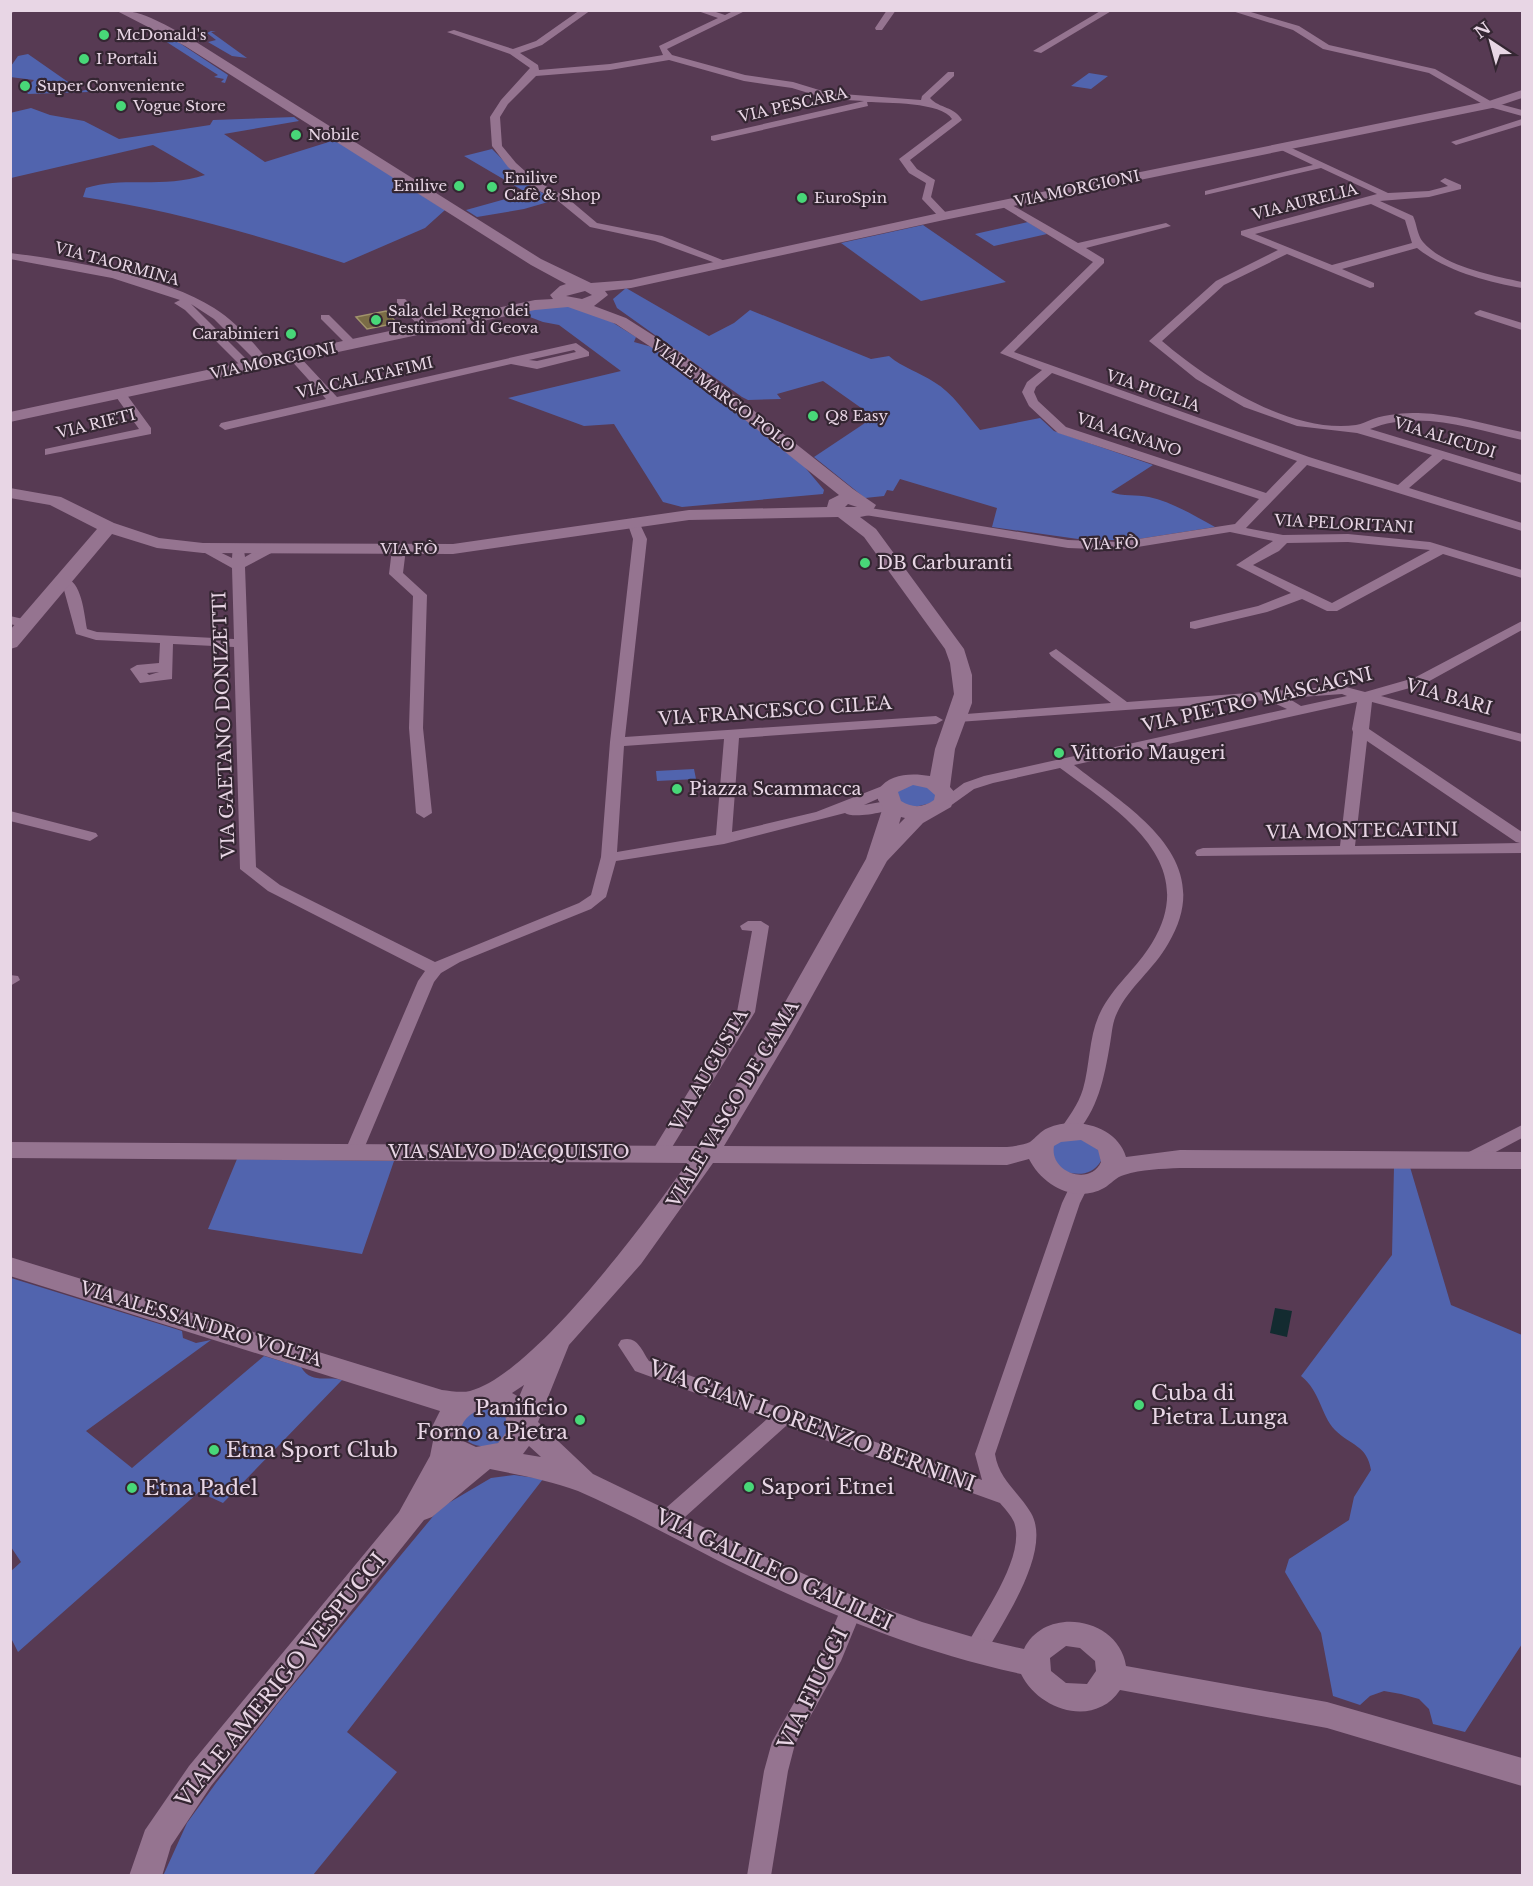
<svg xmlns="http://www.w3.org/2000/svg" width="1533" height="1886" font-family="'Libre Baskerville',serif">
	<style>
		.green { fill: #5164ae }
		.water { fill: #132b30 }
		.building { fill: #7a6c46; stroke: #a1936b; stroke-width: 1.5 }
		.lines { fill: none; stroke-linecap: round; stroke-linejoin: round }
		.street { fill: #957490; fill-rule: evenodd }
		.secondary { fill: #957490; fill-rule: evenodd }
		.poi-dot { fill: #48d778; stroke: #342632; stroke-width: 2 }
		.labels { text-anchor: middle; stroke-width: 4.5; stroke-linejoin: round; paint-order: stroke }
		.far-poi-label { font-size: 15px; fill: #e8d6e5; stroke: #342632; text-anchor: start }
		.far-street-label { font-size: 15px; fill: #e8d6e5; stroke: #342632 }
		.poi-label { font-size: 18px; fill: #e8d6e5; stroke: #342632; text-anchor: start }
		.street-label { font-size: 18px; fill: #e8d6e5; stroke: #342632 }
		.near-poi-label { font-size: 21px; fill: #e8d6e5; stroke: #342632; text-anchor: start }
		.near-street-label { font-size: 21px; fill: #e8d6e5; stroke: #342632 }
	</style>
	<rect width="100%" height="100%" fill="#573a53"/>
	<path class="green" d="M211 31H216L211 32 247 58 232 56 208 42 216 40 207 33Z
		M152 36 178 42 228 75 225 83 221 82 224 79 214 77 218 75 162 39Z
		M28 54 81 91 90 89 89 92 28 94 25 89 34 80 10 77 11 66 18 56Z
		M1089 73 1108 76 1091 89 1071 86Z
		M31 108 50 115 84 121 119 139 210 125 213 120 294 117 299 121 224 134 265 162 335 140 445 210 425 228 344 263C259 236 172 210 83 197L86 188C124 176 163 189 205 175L153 145 11 178 10 113Z
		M492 149 527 184 555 200 524 209 477 217 466 210 527 193 464 156Z
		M1028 222 1047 234 994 246 975 234Z
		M923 225 1006 282 921 301 841 243Z
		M626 288 709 336 734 323 750 310 871 359 889 356C903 368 919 372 934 382 953 393 966 414 980 430L1040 418 1054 431 1153 465 1111 492C1123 497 1136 494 1149 497 1172 502 1195 516 1215 527L1132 540H1085L992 527 997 508 900 479 893 491 887 490 884 496 865 498 814 457 874 417 823 381 777 394 781 399 748 400 742 397 617 308 613 299Z
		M566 304 599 314 636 337 634 342 652 347 803 465 824 490 823 494 682 507 663 502 614 424 584 426 508 398 621 371 559 325 543 322 514 311Z
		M694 769 696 779 657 781 656 771Z
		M913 782 937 790 935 802 915 807 901 804 896 789Z
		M1079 1138 1099 1150 1101 1161C1091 1177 1074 1176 1059 1169L1050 1147 1055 1142Z
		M237 1159 394 1161 362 1254 208 1229Z
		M1394 1167H1410L1451 1305 1522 1335V1644L1465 1732 1433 1724 1429 1709 1419 1699 1401 1694 1384 1691 1370 1696 1360 1705 1333 1696 1321 1633 1285 1572 1289 1559 1349 1520 1354 1497 1371 1470C1367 1445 1351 1446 1335 1430 1320 1414 1321 1392 1301 1376L1392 1255Z
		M11 1278 182 1331 183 1338 196 1343 211 1340 86 1431 132 1468 264 1356 301 1367C312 1385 326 1375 342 1380L223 1503 199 1492 18 1652 11 1638 10 1572 21 1562 11 1547Z
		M491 1407 507 1414 511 1429C507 1434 503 1441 498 1443 484 1450 465 1446 460 1430L463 1420 477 1409Z
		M514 1475 543 1479 347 1732 397 1772 313 1875 163 1876 187 1823 216 1783 279 1702 440 1508 491 1478Z"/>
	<path class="water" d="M1275 1308 1292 1311 1287 1337 1270 1333Z"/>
	<path class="building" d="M386 311 397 323 367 329 356 317Z"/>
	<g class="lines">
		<path class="street" d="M580 10H591L542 45 520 53 538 65 539 70 610 64 663 55 659 46 718 18 695 10H710L725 15 735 10H747L667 49 672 55 745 75 793 82 829 93 921 100 922 96 948 72H954V76L930 98C940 109 954 106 962 120L910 160 917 169 935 180 931 197 949 216 940 218 922 199 926 183 909 173 899 159 952 119C942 102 886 103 867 102L868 106 714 141 711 140V136L864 101 828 99 792 88 744 81 669 60 610 70 536 76 508 104 500 117 502 146 516 163 536 181 565 196 597 223 662 236 730 263 721 265 655 241 590 227 557 200 528 185 508 167 492 146 490 117 501 100 530 68 510 54 447 32 454 30 513 49 536 41Z
			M887 10H896L882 30H876L875 28Z
			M1102 10H1113L1041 53 1033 51Z
			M1229 10H1244L1299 26 1329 45 1435 69 1492 102 1522 110V116L1486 106 1429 73 1323 49 1293 30Z
			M1522 119V125L1456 145 1451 142Z
			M1277 144H1283L1388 193 1429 191 1448 186 1440 181 1445 178 1461 185V189L1429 197 1380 201 1413 216C1417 224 1417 235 1423 242 1445 267 1491 275 1522 282V288C1487 282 1446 271 1417 248L1342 269 1374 283V287L1370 288 1287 254 1224 285 1162 341C1209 381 1290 434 1356 425 1362 424 1367 421 1373 419 1387 414 1404 413 1418 413 1454 414 1488 425 1522 432V440C1473 429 1419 409 1370 429L1522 475V483L1443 459 1409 488 1522 523V531L1307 465 1246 528 1283 535 1348 534 1430 542 1522 570V578L1443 554 1337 611H1327L1302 599 1267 612 1195 629 1190 628V622L1258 606 1291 593 1236 565 1273 541 1230 532 1119 550 1068 548 859 514V508L864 507 1068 540 1119 542 1235 524 1259 499 1058 433 1029 406 1022 392 1027 382 1042 370 1000 353 1093 262 1001 206 1000 204 1005 201 1078 243 1166 223 1171 226 1086 248 1104 259V263L1014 352 1309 457 1398 485 1432 455 1357 433 1297 426 1244 407 1196 379 1149 341 1216 281 1278 250 1241 235V231L1377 194 1321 168 1205 195V191L1313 165 1277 148ZM1371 204 1405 220 1412 243 1332 265 1255 234ZM1052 373 1297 461 1266 493 1066 427 1038 401 1034 392 1036 387ZM1348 542 1430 550 1332 603 1253 565 1279 551 1287 543Z
			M10 253C70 260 164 276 214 308 235 321 255 344 270 363L260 365 214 319 191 304 251 364V368H243L185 310 174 303 180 300 112 278 10 259Z
			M397 299H405L431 326V330H423L397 303Z
			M1480 310 1522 323V330L1476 315 1474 313Z
			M321 315H329L356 342V346H348L321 319Z
			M576 343 589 352V356L537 369 511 364 225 430 219 426 221 423 326 399 288 357 294 354 298 355 337 397ZM574 350 576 352 537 361 529 360Z
			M120 390 124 391 151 428V434L45 455V449L139 429 114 394Z
			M633 518 639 522 647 539 625 737 936 716 943 720 936 724 739 738 732 832 816 812 890 783 898 788 895 791 864 805 892 800 900 805C893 812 852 819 845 813L724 844 616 861 606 897 591 909 460 962 441 973 434 982 363 1151 360 1155H348L345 1151 418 981 425 971 268 891 240 869 234 647 173 644 172 679 140 683 130 669 137 665 159 663 160 643 96 640 76 634 64 590 57 581 64 577C82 581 84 613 87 629L97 632 234 639 232 568 196 548 203 544 232 558 233 544H243L245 557 267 544H277V550L245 567 256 867 280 885 435 962 579 903 591 895 601 857 610 742 633 539 627 522ZM159 672 149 675 147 673ZM724 739 716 835 617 852 624 746Z
			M399 545 406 549 403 573 427 595 423 728 432 813 424 818 416 813 409 728 413 596 389 574 392 549Z
			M10 616 32 621 34 624 27 628 10 624Z
			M1522 621V630L1424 684 1381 696 1522 734V742L1372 702 1369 729 1522 832V853L1197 856 1195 853 1197 850 1203 848 1340 846 1353 732 1352 729 1357 702 1074 765C1131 810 1219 859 1168 944 1154 969 1129 987 1117 1013 1112 1023 1112 1034 1110 1044 1104 1079 1098 1110 1074 1136H1062L1059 1132C1068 1117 1078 1106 1083 1089 1090 1065 1089 1035 1100 1013 1113 986 1137 968 1152 943 1202 861 1117 810 1060 768L993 783 974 789 946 809H936L933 806 964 783 984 776 1287 709 1267 700 958 722 953 721 951 718 953 715 1111 703 1051 656 1049 653 1056 649 1127 702 1342 686 1365 692 1414 678ZM1342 694 1347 696 1301 706 1288 698ZM1367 741 1516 842 1520 843 1355 846Z
			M10 811 96 833 98 836 90 841 10 821Z
			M748 921H761L769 926 755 1012 666 1157H654L651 1153 737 1012 752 931 742 930 740 926Z
			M10 975 18 976 20 980 10 986Z
			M1522 1125V1138L1475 1163H1463L1460 1159 1463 1155Z
			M1090 1176 1097 1177 1099 1182 1085 1193 1080 1203 995 1454C999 1480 1018 1491 1031 1513 1053 1551 1002 1623 983 1658L975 1660 967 1658 964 1651C979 1619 1027 1558 1014 1522 1011 1515 1004 1508 1000 1503L786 1426 675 1526 667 1528 659 1526 656 1520 659 1514 767 1419 635 1371 618 1345 621 1340C637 1335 641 1349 649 1361L982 1480 975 1454 1062 1203 1071 1184Z
			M851 1601 859 1604 862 1610 841 1661 795 1744 788 1771 771 1876H747L764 1771 772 1742 823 1651 843 1604Z"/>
		<path class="secondary" d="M10 10H17L10 14Z
			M115 10C145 10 168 27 193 40L541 259 591 283 631 280 944 212 1489 101 1522 90V98L1492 108 944 220 631 288 605 291 608 295 594 306 626 318 681 353 853 489 876 505 870 515 860 517 876 529 964 649 972 675V703L955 749 950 787 956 794 951 807 923 823 887 861 791 1034 724 1146 1007 1147C1014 1146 1024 1145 1030 1142 1036 1138 1040 1131 1048 1128 1075 1116 1117 1126 1126 1157L1180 1150 1522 1152V1169L1180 1168C1161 1169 1142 1169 1124 1175 1116 1177 1111 1184 1104 1188 1075 1204 1042 1185 1029 1159L1007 1165 713 1163 641 1264 569 1345 538 1422 593 1474 761 1555 872 1604 922 1622 976 1638 1024 1649C1045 1605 1119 1617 1126 1666L1327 1702 1522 1758V1786L1327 1728 1120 1690C1095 1728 1039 1711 1021 1674 923 1653 831 1616 741 1572 686 1545 633 1515 578 1491 549 1480 519 1475 490 1469L432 1517 424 1520 211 1786 171 1846 162 1876H129L145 1830 189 1766 399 1512 430 1456 433 1441 431 1429 440 1411 10 1276V1257L442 1390C450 1391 462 1393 470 1391 533 1375 649 1218 687 1163L10 1158V1142L699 1146 767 1034 866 859 883 807 878 800V790C890 773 912 773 930 776L935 749 954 694 950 663 945 649 864 537 838 517 689 520 453 554 203 553 157 548 112 534 17 647 10 649V630L97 529 50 505 10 498V488L61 497 114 523 159 538 203 543 453 544 689 510 827 507 829 500 839 495 669 359 616 324 568 307 535 310 10 422V412L535 300 553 299 550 295 560 286 566 284 531 265 185 46ZM585 291 592 295 582 299 566 296ZM848 504 857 507H845ZM913 785 927 788 935 795 934 800C923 808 912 808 901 801L898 792ZM901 817 905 818 899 824ZM1081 1140 1098 1150 1101 1162C1090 1187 1049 1172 1054 1146L1061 1142ZM524 1385 519 1397 512 1393ZM482 1409 496 1410 505 1415 508 1430 498 1443 476 1447 461 1440C458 1424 467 1414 482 1409ZM529 1446 541 1457 523 1454ZM1066 1646 1080 1648 1095 1661 1096 1671 1087 1684 1066 1683 1051 1671 1050 1658Z"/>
	</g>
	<g class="poi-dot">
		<circle cx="104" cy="35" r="6"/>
		<circle cx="84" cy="59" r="6"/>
		<circle cx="25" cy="86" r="6"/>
		<circle cx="121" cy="106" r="6"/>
		<circle cx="296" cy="135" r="6"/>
		<circle cx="459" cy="186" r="6"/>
		<circle cx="492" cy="187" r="6"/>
		<circle cx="802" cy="198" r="6"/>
		<circle cx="376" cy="320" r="6"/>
		<circle cx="291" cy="334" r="6"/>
		<circle cx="813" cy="416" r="6"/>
		<circle cx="865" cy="563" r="6"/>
		<circle cx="1059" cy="753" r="6"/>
		<circle cx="677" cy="789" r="6"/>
		<circle cx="1139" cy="1405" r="6"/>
		<circle cx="580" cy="1420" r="6"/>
		<circle cx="214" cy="1450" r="6"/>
		<circle cx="749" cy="1487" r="6"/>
		<circle cx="132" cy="1488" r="6"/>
	</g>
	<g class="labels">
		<g class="far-poi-label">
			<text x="116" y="40">McDonald's</text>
			<text x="96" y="64">I Portali</text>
			<text x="37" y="91">Super Conveniente</text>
			<text x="133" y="111">Vogue Store</text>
			<text x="308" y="140">Nobile</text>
			<text x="504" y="183">Enilive<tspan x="504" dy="17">Cafè &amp; Shop</tspan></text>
			<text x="447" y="191" text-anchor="end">Enilive</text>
			<text x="814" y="203">EuroSpin</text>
			<text x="388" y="316">Sala del Regno dei<tspan x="388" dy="17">Testimoni di Geova</tspan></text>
			<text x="279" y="339" text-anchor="end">Carabinieri</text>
			<text x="825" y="421">Q8 Easy</text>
		</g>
		<g class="far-street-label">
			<text transform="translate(793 105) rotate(-13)" y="5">VIA PESCARA</text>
			<text transform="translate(1077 189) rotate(-12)" y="5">VIA MORGIONI</text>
			<text transform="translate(1305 202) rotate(-14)" y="5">VIA AURELIA</text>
			<text transform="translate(117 264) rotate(15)" y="5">VIA TAORMINA</text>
			<text transform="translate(273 361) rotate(-12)" y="5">VIA MORGIONI</text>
			<text transform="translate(365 378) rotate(-13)" y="5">VIA CALATAFIMI</text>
			<text transform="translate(1153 391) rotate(19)" y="5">VIA PUGLIA</text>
			<text transform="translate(723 396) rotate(37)" y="5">VIALE MARCO POLO</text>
			<text transform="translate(96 424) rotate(-14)" y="5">VIA RIETI</text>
			<text transform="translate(1129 435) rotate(18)" y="5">VIA AGNANO</text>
			<text transform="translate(1445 438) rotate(17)" y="5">VIA ALICUDI</text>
			<text transform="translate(1344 524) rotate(3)" y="5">VIA PELORITANI</text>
			<text transform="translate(1110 544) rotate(-2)" y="5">VIA FÒ</text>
			<text x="409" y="554">VIA FÒ</text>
		</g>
		<g class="poi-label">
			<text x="877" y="569">DB Carburanti</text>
			<text x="1071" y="759">Vittorio Maugeri</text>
			<text x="689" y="795">Piazza Scammacca</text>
		</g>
		<g class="street-label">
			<text transform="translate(1449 697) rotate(16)" y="6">VIA BARI</text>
			<text transform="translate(1257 700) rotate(-13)" y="6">VIA PIETRO MASCAGNI</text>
			<text transform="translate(775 711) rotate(-4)" y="6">VIA FRANCESCO CILEA</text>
			<text transform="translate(224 725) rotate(-92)" y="6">VIA GAETANO DONIZETTI</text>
			<text transform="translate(1362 831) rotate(-1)" y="6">VIA MONTECATINI</text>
			<text transform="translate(709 1070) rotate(-60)" y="6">VIA AUGUSTA</text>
			<text transform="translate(733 1104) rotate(-59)" y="6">VIALE VASCO DE GAMA</text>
			<text x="509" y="1158">VIA SALVO D'ACQUISTO</text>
			<text transform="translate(201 1324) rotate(17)" y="6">VIA ALESSANDRO VOLTA</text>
		</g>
		<g class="near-poi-label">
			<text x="1151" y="1400">Cuba di<tspan x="1151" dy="24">Pietra Lunga</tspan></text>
			<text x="568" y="1415" text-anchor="end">Panificio<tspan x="568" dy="24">Forno a Pietra</tspan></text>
			<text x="226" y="1457">Etna Sport Club</text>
			<text x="761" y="1494">Sapori Etnei</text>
			<text x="144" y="1495">Etna Padel</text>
		</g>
		<g class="near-street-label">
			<text transform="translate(812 1426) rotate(20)" y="7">VIA GIAN LORENZO BERNINI</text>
			<text transform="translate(774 1570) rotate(25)" y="7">VIA GALILEO GALILEI</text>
			<text transform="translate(281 1680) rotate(-51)" y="7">VIALE AMERIGO VESPUCCI</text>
			<text transform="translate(813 1689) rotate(-64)" y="7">VIA FIUGGI</text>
		</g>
	</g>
	<rect width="1533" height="1886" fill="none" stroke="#e8d6e5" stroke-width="24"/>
	<g transform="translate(1491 42) rotate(324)" stroke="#342632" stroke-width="4.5" paint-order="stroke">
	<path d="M0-4.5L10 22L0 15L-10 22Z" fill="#e8d6e5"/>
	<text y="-9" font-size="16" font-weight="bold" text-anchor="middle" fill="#e8d6e5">N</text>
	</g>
</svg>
